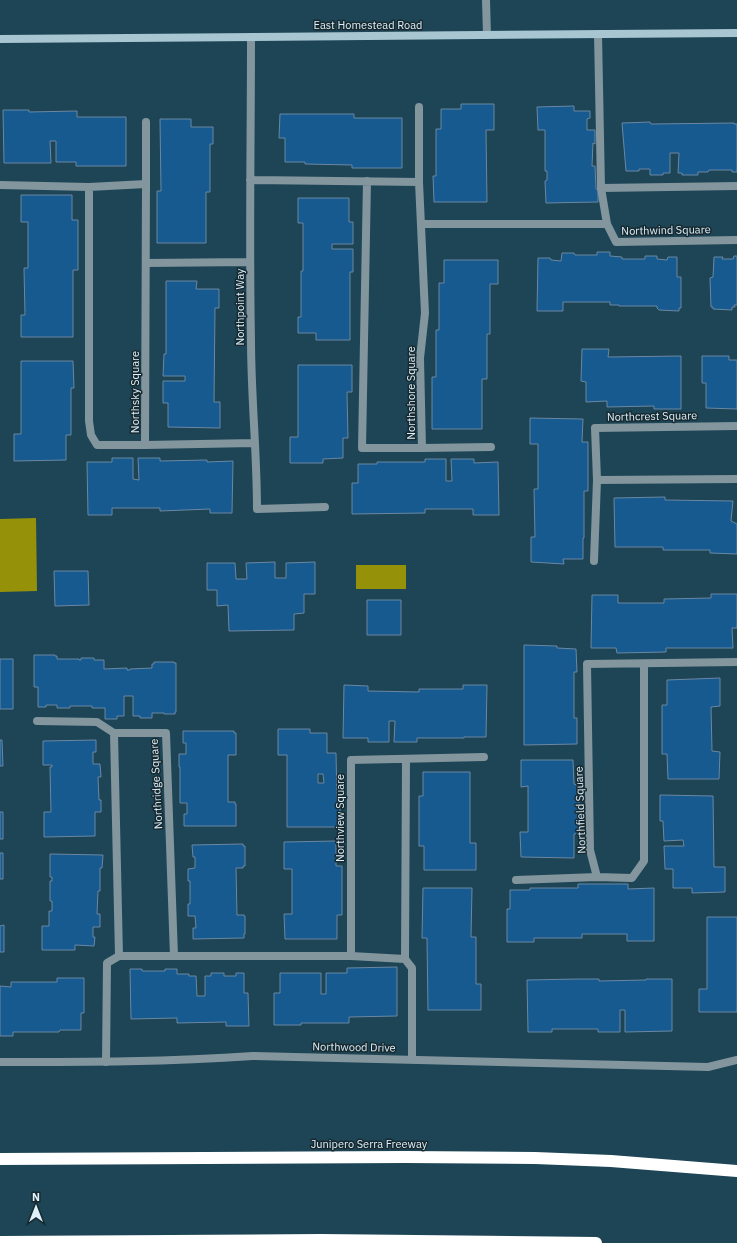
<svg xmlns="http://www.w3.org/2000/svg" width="737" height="1243" font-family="'IBM Plex Sans',sans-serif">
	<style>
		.water { fill: #959209 }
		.building { fill: #165a8f; stroke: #6b87a3; fill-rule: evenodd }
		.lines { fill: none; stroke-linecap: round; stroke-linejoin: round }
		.lane { stroke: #83959d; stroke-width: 8 }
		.street { stroke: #83959d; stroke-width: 8 }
		.secondary { stroke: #a8c5d2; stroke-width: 8 }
		.highway { stroke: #fff; stroke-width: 12 }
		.labels { text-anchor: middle; stroke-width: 3; stroke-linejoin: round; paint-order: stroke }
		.street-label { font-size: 11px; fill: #dcf1fb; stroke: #182930 }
	</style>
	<rect width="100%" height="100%" fill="#1d4555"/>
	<path class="water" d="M36 518 37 591 0 592V519Z
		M356 565H406V589H356Z"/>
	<path class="building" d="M461 104H494V130H486L487 202H434L433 176H436V129H441V109H461Z
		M574 106V111H590V118L587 119V130H595V144L593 143 592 166H595L596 189 598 190V202L546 203 545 181 547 180V171H545V130H538L537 107Z
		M3 110H29V112L77 111V117H126V166H76V162H56V141H50L51 163H4Z
		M280 114H354V118H402V168H352V165L305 164V162H285V138H279Z
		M160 119H191V127H213V144H210V192H206V243H157V191H161Z
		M650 122 651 124 734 123V124H737V172H732V170H709L708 172H698V175H682V173H678L679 153H670V173H663V175H650V169H639V171H626L622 123Z
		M21 195H72V220H78V270H73V337H21V315H25L24 268H28V222H21Z
		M298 198H349V222H353V244H332V249H353V272H350V340H316V333H298V317H301V271H303V223H298Z
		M597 252H610V256L622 257V259H645V256H657V259L667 260 668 257H677V277H681V308H679V311L659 310 657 308V306H619V305H610V302H563V311H537L538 258H550L551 260 561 261 562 253H574L575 255H597Z
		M734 256H737V305H734L735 307H732V310L713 309V307H711L710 278 713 277 714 257H723L722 259H733Z
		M444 260H498V284H490V334H487V379H482V429H432V377H436V330H439V283H444Z
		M166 281H197L196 289H219V308H215L214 402H220V428L168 427V403H163V381H185V376H163L164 354H166Z
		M582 349H609L608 357 681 356V409H654V406L607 407V401L586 402V382L581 381Z
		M702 356H729V360H737V409L706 408V383H702Z
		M21 361H73L74 388H71V435H66V460L14 461V434H21Z
		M298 365H352V392H347L348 438H343V458L323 459V463H290V437H298Z
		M530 418 583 419 582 442H588V491H584V538H583V559H563L564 564 531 562V537H535L534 489H538V444H530Z
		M112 458H133V479L139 480 138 458H160V461L207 460V462L233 461 232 513H210V509L160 511V508H112V515H88L87 462H112Z
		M425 459H446V481H452L451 459H474V463L498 462 499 515H473V509H425V513L352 514V483H358V464H377V462H425Z
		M665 497V500L733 501 731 521 737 524V554L710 553V550H663V547H615L614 498Z
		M275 562V578H286V563L315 562V594H304V613L294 614V630L229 631 228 605 217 606V590H207V563H235L236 579H247L246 563Z
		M54 571H88L89 605 55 606Z
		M711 594H737V628H732L733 648H666V652L617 653 616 648H591L592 595H618V603H664V599L711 598Z
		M367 600H401V635H367Z
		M524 645 557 646V648L576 649 577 672H574V718H577V744L524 745Z
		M34 655H55V656H57V659H79V660H81V658H94V660H104V669L127 668V670H130V669L152 668V664H154V662H174V663H176V712H175V714H164V713H152V718H140V716H133V696H124V716H117V719H105V708H92V706H70V708H57V705H46V707H38V687H34Z
		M0 659H13V709H0Z
		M720 678V706L711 707 712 751 720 752 719 779H668L667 754H662V705H667V680Z
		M344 685 368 686V691L419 692V689H463V685H487L486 737H464V738H417V742H394L395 721H389V742H368V738H343Z
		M278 729H310V733H327V753H336L337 800H340V827H287V755H278ZM318 774H323L324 783H318Z
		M183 731H234V733H236V755H228V802H235V804H236V826H184V814H187V803H180V767H179V754H186V743H183Z
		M0 740H2L3 766H0Z
		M96 740V752H93V764H100L101 777H98L99 800H101V812H95V836L44 837V812H51L50 767H52V765H43V741Z
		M521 760H573L574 784 579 786V833L574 834V858L521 857 520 832H528V786L521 787Z
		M423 772H470V843H476V870H424V846H419V796H423Z
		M660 795 713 796 714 867H725V892L692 893V888H673V869H665L664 846H684L683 840 664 841 663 821H660Z
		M0 812H3V839H0Z
		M336 841V866H342V915H337V939H285L284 914H292V869H284V842Z
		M243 844V846H245V866H243V868H236L237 915H244V916H245V934H244V938L193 939V928H196L195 916H188V904H190V881H188V869L195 868V857H193L192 845Z
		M0 853H3V879H0Z
		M50 854 103 855 102 868H100V891H98L97 914H100V927H93V937H95L94 946 75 945V950H42V926H49V911H52V901H50V881H52V877H50Z
		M578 884H628V889L654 888V941H627V934H582V938H534V942H507V909H510V890H530V888H578Z
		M423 888H472L471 937H476V984H481V1010H428L427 938H422Z
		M707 917H737V1012H699V989H707Z
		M4 925V952H0V926Z
		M397 967V1016L349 1017V1023H301V1025H274V993H280V973H321V994H326V973H347V968Z
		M130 969H142V971H165V969H177V974H189V976H196L197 996H205V976H211V973H224V976H236V973H244V993H248L249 1026H226V1022L177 1023V1018L131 1019Z
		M57 978H84V1013H81V1030H60L59 1032H13V1036H0V986L11 987V982H57Z
		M578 979H599V981L646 980V979H672V1031L625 1032V1010H620V1032H598V1029H552V1032H528L527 980Z"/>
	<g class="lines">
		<path class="lane" d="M251 37C251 138 249 239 251 340 251 396 257 453 257 509L325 507
			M419 107V182
			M250 180 419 182 425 313 420 358 422 448H362L367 181
			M146 184V122
			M0 185 89 187 146 184 145 445
			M89 187V421L91 435 97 445H145L254 443
			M601 188 737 186
			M421 224H607L601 188 598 34
			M607 224 616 242 737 240
			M146 263 250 262
			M422 448 491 447
			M597 480 737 479
			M594 561 597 480 595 428 737 426
			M644 664V861L632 878 597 877 590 850 587 664 737 662
			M37 721 97 722 114 733
			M406 759 405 959 412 968V1059
			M516 880 597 877
			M174 956H351L405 959
			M351 956V760L484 757
			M106 1062 107 963 119 956H174L166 733H114L119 956"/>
		<path class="street" d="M486 0 487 35
			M0 1062C85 1062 169 1062 253 1056L708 1067 737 1060"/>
		<path class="secondary" d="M0 39 737 33"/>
		<path class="highway" d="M0 1159 405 1157 535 1158 611 1161 737 1171
			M0 1242 321 1240 596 1243"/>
	</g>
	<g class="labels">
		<g class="street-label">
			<text x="368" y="29">East Homestead Road</text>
			<text transform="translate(666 230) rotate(-1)" y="4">Northwind Square</text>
			<text transform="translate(240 307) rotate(-90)" y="4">Northpoint Way</text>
			<text transform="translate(135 392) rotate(-90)" y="4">Northsky Square</text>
			<text transform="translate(411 393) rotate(-90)" y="4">Northshore Square</text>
			<text transform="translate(652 416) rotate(-1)" y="4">Northcrest Square</text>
			<text transform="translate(156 784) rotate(-93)" y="4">Northridge Square</text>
			<text transform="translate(580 810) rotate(-92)" y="4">Northfield Square</text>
			<text transform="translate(340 818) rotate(-90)" y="4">Northview Square</text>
			<text transform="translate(354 1047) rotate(1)" y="4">Northwood Drive</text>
			<text x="369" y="1148">Junipero Serra Freeway</text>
		</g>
	</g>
	<g transform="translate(36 1207)" stroke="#182930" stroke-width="3" paint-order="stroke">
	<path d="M0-3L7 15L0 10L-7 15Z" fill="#dcf1fb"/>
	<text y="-6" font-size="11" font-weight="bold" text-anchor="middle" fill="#dcf1fb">N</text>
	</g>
</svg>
